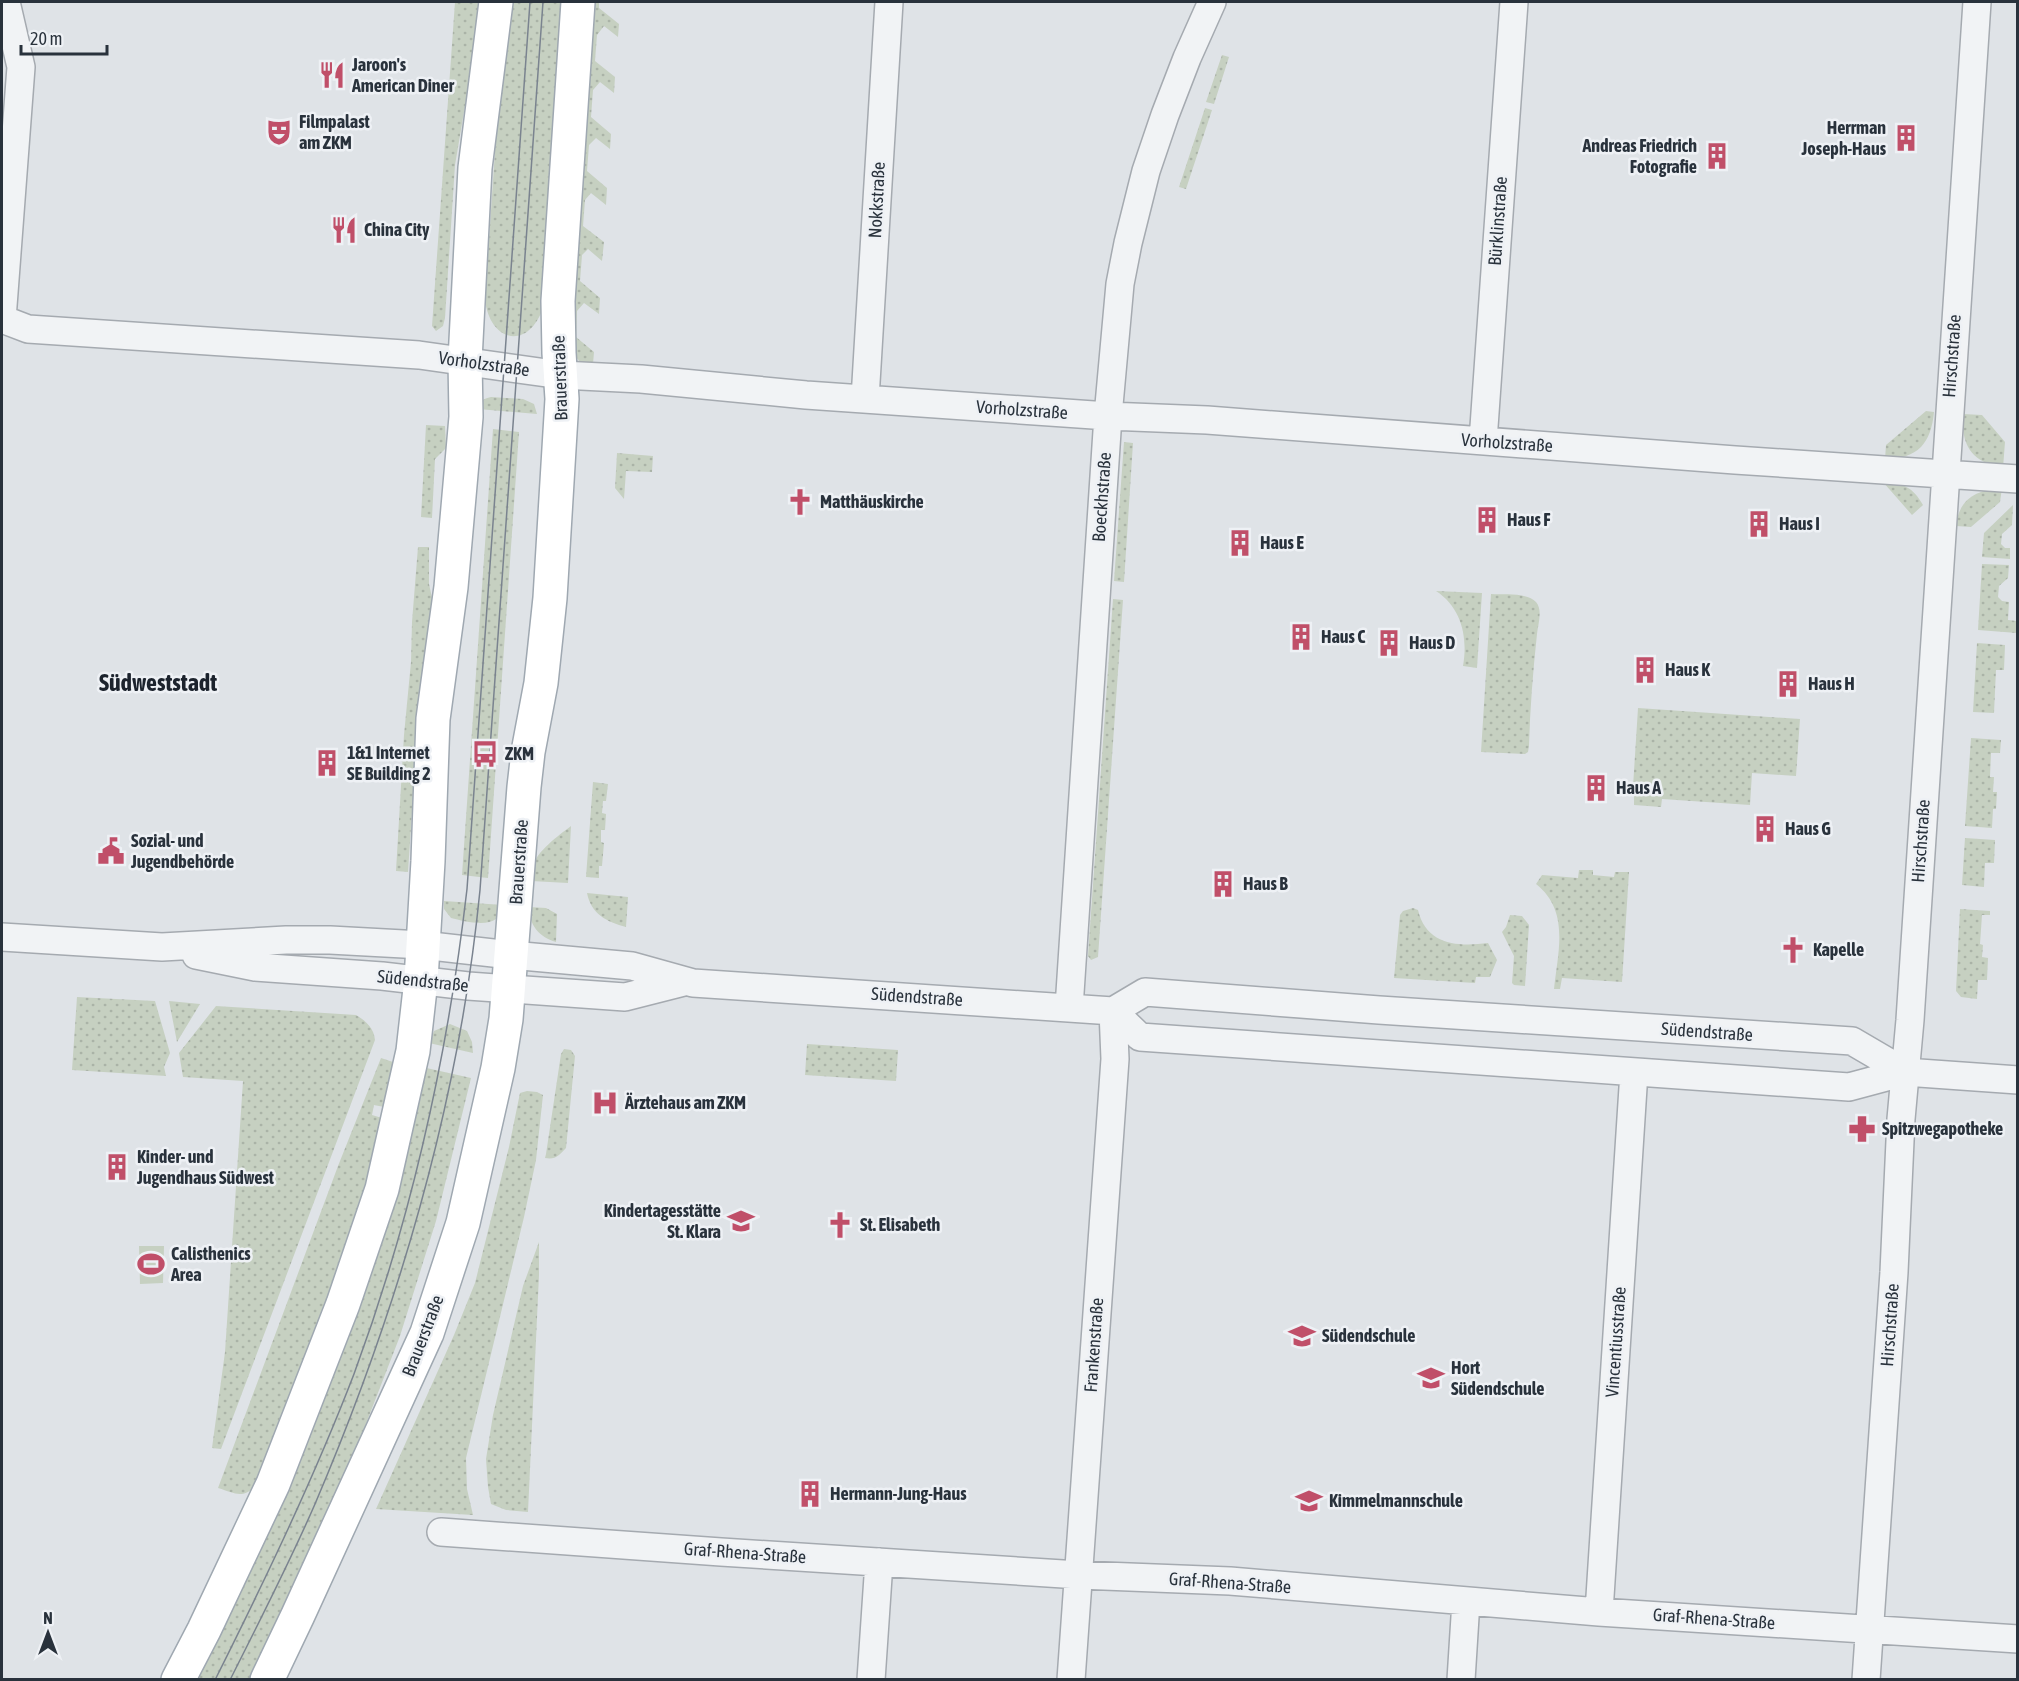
<svg xmlns="http://www.w3.org/2000/svg" width="2019" height="1681" font-family="'Asap Condensed',sans-serif">
	<style>
		.grass { fill: url(#grass-dots) }
		.park { fill: #c6d0c1 }
		.lines { fill: none; stroke-linecap: round; stroke-linejoin: round }
		.street-casing { stroke: #a5aab0; stroke-width: 30 }
		.primary-casing { stroke: #9fa8b1; stroke-width: 36 }
		.street { stroke: #f1f3f5; stroke-width: 27 }
		.primary { stroke: #fff; stroke-width: 33 }
		.tram { stroke: #7a838f; stroke-width: 1.5 }
		.labels { text-anchor: middle; stroke-width: 5; stroke-linejoin: round; paint-order: stroke }
		.poi-label { font-size: 18px; font-weight: bold; fill: #29323c; stroke: #eef1f5; text-anchor: start }
		.street-label { font-size: 18px; fill: #29323c; stroke: #eef1f5 }
		.district-label { font-size: 24px; font-weight: bold; fill: #1c232d; stroke: #eef1f5 }
	</style>
	<defs>
		<pattern id="grass-dots" width="8" height="8" patternUnits="userSpaceOnUse" patternTransform="scale(1.5)"><rect width="8" height="8" fill="#c6d0c1"/><path d="M2 2h.1M6 6h.1" fill="none" stroke="#aab3a7" stroke-width="1.8" stroke-linecap="round"/></pattern>
	</defs>
	<rect width="100%" height="100%" fill="#dfe3e7"/>
	<path class="grass" d="M455 2H479L474 53 455 165 445 318 443 326 436 331 432 326Z
		M505 2H565L543 308C528 351 490 342 485 300Z
		M591 2H599V8L619 24 618 37 604 26 597 35 595 61 615 77 614 93 600 82 593 90 591 117 611 134 610 149 596 138 589 145 587 171 607 188 606 205 591 193 585 200 583 226 604 242 602 261 588 249 582 255 580 281 600 298 599 314 584 303 577 311 576 337 594 352 593 364H582L575 356 572 341Z
		M1222 55 1229 57 1214 104 1206 102Z
		M1205 108 1212 110 1186 189 1179 187Z
		M491 397 523 399 534 404 537 414 478 409C480 401 483 399 491 397Z
		M1926 411 1934 412C1931 443 1918 459 1885 459L1886 445Z
		M1963 414 1982 415 2005 442 2003 468C1971 462 1961 445 1963 414Z
		M426 425 445 426 446 448 435 459 432 518 421 517Z
		M493 429 519 432 488 878 462 875Z
		M1124 442 1133 443 1124 582 1114 581Z
		M617 453 653 456 652 472 626 471 624 499 615 488Z
		M1883 482C1903 483 1913 487 1923 505L1912 515Z
		M2002 488 2000 502 1971 527 1956 526C1959 498 1977 490 2002 488Z
		M2013 505 2012 525 2002 534 2001 544 2005 548H2010V559L1982 557 1984 533Z
		M418 547H429V584L436 616 418 722 408 872 396 871 404 735 411 662 412 622Z
		M1982 564 2009 565 2008 578 1999 586 1998 597 2002 601 2009 602 2008 620 2017 621V633L1978 630Z
		M1436 591 1482 593 1477 668 1463 666C1468 638 1462 608 1436 591Z
		M1491 594C1503 595 1527 592 1536 602 1543 610 1538 624 1537 634 1533 671 1530 708 1529 746L1528 752 1525 754 1481 752Z
		M1113 599 1123 600 1098 957 1091 960 1088 956Z
		M1977 643 2005 645 2004 670H1996L1994 713 1973 712Z
		M1638 708 1800 719 1796 776 1752 773 1750 805 1662 799 1661 807 1634 805V787H1633Z
		M1971 738 2001 740 2000 753H1991L1990 777H1994L1993 792H1997L1996 809H1993L1992 828 1965 826Z
		M593 782 608 784 606 801H603L602 813 606 814 605 830H601V842L604 843 602 866H599V878L586 877Z
		M571 826 568 883 531 881C532 877 532 871 533 866 537 851 558 836 571 826Z
		M1965 838 1995 840 1994 863H1985L1984 887 1962 885Z
		M1579 870H1593V875L1614 877 1615 872H1629L1622 982 1562 978 1560 989H1554C1558 951 1570 911 1536 884L1542 875 1578 878Z
		M587 893 628 897 626 927C607 922 591 914 587 893Z
		M444 901 503 905C501 910 500 915 496 919 486 927 463 921 451 918L444 909Z
		M529 907 546 908 557 914 556 942C539 937 529 925 529 907Z
		M1413 908 1418 910C1426 945 1458 947 1488 943L1497 960 1490 977H1476L1475 983 1394 978 1400 915 1403 911Z
		M1960 909 1990 911V915H1982L1980 944 1983 945 1982 957 1988 958 1987 980H1978L1977 999 1961 997 1956 991Z
		M1510 915 1522 916 1529 925 1525 986 1514 985 1512 983 1514 956 1502 932 1506 927Z
		M77 997 155 1001 170 1053 164 1067 166 1076 72 1070Z
		M169 1001 200 1004 177 1042Z
		M216 1006 356 1015C366 1021 374 1028 375 1040L221 1449 212 1448 225 1352 243 1081 183 1077 179 1053Z
		M450 1024 467 1031 472 1042 473 1053 429 1043 434 1031Z
		M807 1044 898 1050 896 1081 805 1075Z
		M564 1049 571 1050 575 1056 566 1148C559 1155 556 1160 545 1158L546 1154 561 1054Z
		M381 1058 393 1062 384 1107 374 1105 372 1115 382 1118 370 1168 342 1265 255 1487C241 1499 235 1493 218 1488L338 1166Z
		M422 1067 471 1078 436 1221 400 1336 350 1465 251 1679 195 1680Z
		M527 1091 537 1092 543 1095 536 1160 524 1217 466 1458 467 1489 473 1515 376 1509 454 1335 475 1283 509 1147 520 1093Z
		M539 1242V1275L528 1512 506 1510 491 1504 488 1487 486 1459 493 1415 523 1286Z"/>
	<path class="park" d="M139 1246H164L163 1283 140 1284Z"/>
	<g class="lines">
		<defs>
			<path id="street" d="M2 319 28 329 419 355 561 375 641 379 806 395 1108 416 1207 420 1735 460 2018 479
				M2 319 21 67 6 2
				M865 399 889 2
				M1483 441 1514 2
				M2 937 162 947 286 940H330L422 945 511 955 632 966 693 983 1113 1011 1145 992 1379 1010 1852 1041 1905 1072
				M196 955 255 967 382 976 468 986 625 997 684 982
				M1069 1008 1108 416 1120 284 1128 243 1146 171 1165 115 1187 58 1212 2
				M1113 1011 1140 1037 1849 1087 1905 1072 2018 1080
				M441 1532 721 1552 1079 1575 1230 1581 1599 1612 2018 1639
				M1599 1612 1634 1072
				M871 1680 879 1562
				M1071 1680 1115 1059 1113 1011
				M1461 1680 1466 1601
				M1866 1680 1894 1272 1901 1119 1910 1020 1977 2"/>
			<path id="primary" d="M178 1680 204 1630 273 1484 343 1304 382 1189 413 1051 421 980 428 861 433 719 451 587 466 417 465 360 475 168 496 2
				M267 1680 298 1615 427 1333 463 1223 498 1068 506 1019 524 787 528 752 541 683 550 598 562 399 559 353 558 301 578 2"/>
		</defs>
		<use href="#street" class="street-casing"/>
		<use href="#primary" class="primary-casing"/>
		<use href="#street" class="street"/>
		<use href="#primary" class="primary"/>
		<path class="tram" d="M215 1680C265 1580 314 1478 354 1374 412 1217 448 1054 467 889L530 2
			M230 1680C259 1622 289 1564 315 1504 399 1307 459 1104 480 890L543 2"/>
	</g>
	<defs>
		<symbol id="restaurant-bare" viewBox="-9 -9 18 18"><path d="M-5-6h1v4h1v-4h1v4h1v-4h1v5L-1.5 .5V6h-2V.5L-5-1ZM5-6V6H3V1.5H1.5Q1.5-4 5-6Z" fill="#c04f69" stroke="#eef1f5" stroke-width="2.5" paint-order="stroke"/></symbol>
		<symbol id="theatre-bare" viewBox="-9 -9 18 18"><path d="M-5-5.5Q0-4 5-5.5V0Q5 5 0 6Q-5 5-5 0ZM-3.3-2.5H-1v1.5H-3.3ZM1-2.5H3.3v1.5H1ZM-2.8 1Q0 5.5 2.8 1Z" fill="#c04f69" stroke="#eef1f5" stroke-width="2.5" paint-order="stroke"/></symbol>
		<symbol id="building-bare" viewBox="-9 -9 18 18"><path d="M-4-6H4V6H1V3H-1V6H-4ZM-2.5-4.3h1.7v1.8h-1.7ZM.8-4.3h1.7v1.8H.8ZM-2.5-1h1.7V.8h-1.7ZM.8-1h1.7V.8H.8Z" fill="#c04f69" stroke="#eef1f5" stroke-width="2.5" paint-order="stroke"/></symbol>
		<symbol id="church-bare" viewBox="-9 -9 18 18"><path d="M-1.2-6h2.4v3.5h3.3v2.4h-3.3V6h-2.4V-.1h-3.3v-2.4h3.3Z" fill="#c04f69" stroke="#eef1f5" stroke-width="2.5" paint-order="stroke"/></symbol>
		<symbol id="bus-bare" viewBox="-9 -9 18 18"><path d="M-5-6H5V4H4V6H2V4H-2V6H-4V4H-5ZM-3.5-4V0h7V-4ZM-3.5 1.2v1.5H-2V1.2ZM2 1.2v1.5H3.5V1.2Z" fill="#c04f69" stroke="#eef1f5" stroke-width="2.5" paint-order="stroke"/></symbol>
		<symbol id="civic-bare" viewBox="-9 -9 18 18"><path d="M-.6-6.5H3V-4.5H.6V-3L4-1V1h2V6H-6V1h2V-1L-.6-3ZM-1.2 2.5V6h2.4V2.5Z" fill="#c04f69" stroke="#eef1f5" stroke-width="2.5" paint-order="stroke"/></symbol>
		<symbol id="hospital-bare" viewBox="-9 -9 18 18"><path d="M-5-5h3v3.5h4V-5h3V5h-3V1.5h-4V5h-3Z" fill="#c04f69" stroke="#eef1f5" stroke-width="2.5" paint-order="stroke"/></symbol>
		<symbol id="pharmacy-bare" viewBox="-9 -9 18 18"><path d="M-2-6h4v4h4v4h-4v4h-4v-4h-4v-4h4Z" fill="#c04f69" stroke="#eef1f5" stroke-width="2.5" paint-order="stroke"/></symbol>
		<symbol id="school-bare" viewBox="-9 -9 18 18"><path d="M0-5L7-2L0 1L-7-2ZM-4 1L0 2.5L4 1V4Q0 6-4 4Z" fill="#c04f69" stroke="#eef1f5" stroke-width="2.5" paint-order="stroke"/></symbol>
		<symbol id="stadium-bare" viewBox="-9 -9 18 18"><path d="M0-5a6.5 5 0 1 0 0 10a6.5 5 0 1 0 0-10ZM-3.5-1.8h7v3.6h-7Z" fill="#c04f69" stroke="#eef1f5" stroke-width="2.5" paint-order="stroke"/></symbol>
	</defs>
	<g fill-rule="evenodd">
		<use href="#restaurant-bare" x="313" y="56" width="38" height="38"/>
		<use href="#theatre-bare" x="260" y="113" width="38" height="38"/>
		<use href="#building-bare" x="1887" y="119" width="38" height="38"/>
		<use href="#building-bare" x="1698" y="137" width="38" height="38"/>
		<use href="#restaurant-bare" x="325" y="211" width="38" height="38"/>
		<use href="#church-bare" x="781" y="483" width="38" height="38"/>
		<use href="#building-bare" x="1468" y="501" width="38" height="38"/>
		<use href="#building-bare" x="1740" y="505" width="38" height="38"/>
		<use href="#building-bare" x="1221" y="524" width="38" height="38"/>
		<use href="#building-bare" x="1282" y="618" width="38" height="38"/>
		<use href="#building-bare" x="1370" y="624" width="38" height="38"/>
		<use href="#building-bare" x="1626" y="651" width="38" height="38"/>
		<use href="#building-bare" x="1769" y="665" width="38" height="38"/>
		<use href="#bus-bare" x="466" y="735" width="38" height="38"/>
		<use href="#building-bare" x="308" y="744" width="38" height="38"/>
		<use href="#building-bare" x="1577" y="769" width="38" height="38"/>
		<use href="#building-bare" x="1746" y="810" width="38" height="38"/>
		<use href="#civic-bare" x="92" y="832" width="38" height="38"/>
		<use href="#building-bare" x="1204" y="865" width="38" height="38"/>
		<use href="#church-bare" x="1774" y="931" width="38" height="38"/>
		<use href="#hospital-bare" x="586" y="1084" width="38" height="38"/>
		<use href="#pharmacy-bare" x="1843" y="1110" width="38" height="38"/>
		<use href="#building-bare" x="98" y="1148" width="38" height="38"/>
		<use href="#school-bare" x="722" y="1202" width="38" height="38"/>
		<use href="#church-bare" x="821" y="1206" width="38" height="38"/>
		<use href="#stadium-bare" x="132" y="1245" width="38" height="38"/>
		<use href="#school-bare" x="1283" y="1317" width="38" height="38"/>
		<use href="#school-bare" x="1412" y="1359" width="38" height="38"/>
		<use href="#building-bare" x="791" y="1475" width="38" height="38"/>
		<use href="#school-bare" x="1290" y="1482" width="38" height="38"/>
	</g>
	<g class="labels">
		<g class="poi-label">
			<text x="352" y="71">Jaroon's<tspan x="352" dy="21">American Diner</tspan></text>
			<text x="299" y="128">Filmpalast<tspan x="299" dy="21">am ZKM</tspan></text>
			<text x="1886" y="134" text-anchor="end">Herrman<tspan x="1886" dy="21">Joseph-Haus</tspan></text>
			<text x="1697" y="152" text-anchor="end">Andreas Friedrich<tspan x="1697" dy="21">Fotografie</tspan></text>
			<text x="364" y="236">China City</text>
			<text x="820" y="508">Matthäuskirche</text>
			<text x="1507" y="526">Haus F</text>
			<text x="1779" y="530">Haus I</text>
			<text x="1260" y="549">Haus E</text>
			<text x="1321" y="643">Haus C</text>
			<text x="1409" y="649">Haus D</text>
			<text x="1665" y="676">Haus K</text>
			<text x="1808" y="690">Haus H</text>
			<text x="347" y="759">1&amp;1 Internet<tspan x="347" dy="21">SE Building 2</tspan></text>
			<text x="505" y="760">ZKM</text>
			<text x="1616" y="794">Haus A</text>
			<text x="1785" y="835">Haus G</text>
			<text x="131" y="847">Sozial- und<tspan x="131" dy="21">Jugendbehörde</tspan></text>
			<text x="1243" y="890">Haus B</text>
			<text x="1813" y="956">Kapelle</text>
			<text x="625" y="1109">Ärztehaus am ZKM</text>
			<text x="1882" y="1135">Spitzwegapotheke</text>
			<text x="137" y="1163">Kinder- und<tspan x="137" dy="21">Jugendhaus Südwest</tspan></text>
			<text x="721" y="1217" text-anchor="end">Kindertagesstätte<tspan x="721" dy="21">St. Klara</tspan></text>
			<text x="860" y="1231">St. Elisabeth</text>
			<text x="171" y="1260">Calisthenics<tspan x="171" dy="21">Area</tspan></text>
			<text x="1322" y="1342">Südendschule</text>
			<text x="1451" y="1374">Hort<tspan x="1451" dy="21">Südendschule</tspan></text>
			<text x="830" y="1500">Hermann-Jung-Haus</text>
			<text x="1329" y="1507">Kimmelmannschule</text>
		</g>
		<g class="street-label">
			<text transform="translate(877 200) rotate(-87)" y="6">Nokkstraße</text>
			<text transform="translate(1498 221) rotate(-86)" y="6">Bürklinstraße</text>
			<text transform="translate(1952 356) rotate(-86)" y="6">Hirschstraße</text>
			<text transform="translate(484 364) rotate(8)" y="6">Vorholzstraße</text>
			<text transform="translate(560 378) rotate(-92)" y="6">Brauerstraße</text>
			<text transform="translate(1022 410) rotate(4)" y="6">Vorholzstraße</text>
			<text transform="translate(1507 443) rotate(4)" y="6">Vorholzstraße</text>
			<text transform="translate(1102 497) rotate(-86)" y="6">Boeckhstraße</text>
			<text transform="translate(1921 841) rotate(-86)" y="6">Hirschstraße</text>
			<text transform="translate(519 862) rotate(-86)" y="6">Brauerstraße</text>
			<text transform="translate(423 981) rotate(6)" y="6">Südendstraße</text>
			<text transform="translate(917 997) rotate(4)" y="6">Südendstraße</text>
			<text transform="translate(1707 1032) rotate(4)" y="6">Südendstraße</text>
			<text transform="translate(1890 1325) rotate(-86)" y="6">Hirschstraße</text>
			<text transform="translate(423 1336) rotate(-69)" y="6">Brauerstraße</text>
			<text transform="translate(1616 1342) rotate(-86)" y="6">Vincentiusstraße</text>
			<text transform="translate(1094 1345) rotate(-86)" y="6">Frankenstraße</text>
			<text transform="translate(745 1553) rotate(4)" y="6">Graf-Rhena-Straße</text>
			<text transform="translate(1230 1583) rotate(4)" y="6">Graf-Rhena-Straße</text>
			<text transform="translate(1714 1619) rotate(4)" y="6">Graf-Rhena-Straße</text>
		</g>
		<g class="district-label">
			<text x="158" y="691">Südweststadt</text>
		</g>
	</g>
	<rect width="2019" height="1681" fill="none" stroke="#29323c" stroke-width="6"/>
	<g transform="translate(48 1633)" stroke="#eef1f5" stroke-width="4.5" paint-order="stroke">
	<path d="M0-4.5L10 22L0 15L-10 22Z" fill="#29323c"/>
	<text y="-9" font-size="16" font-weight="bold" text-anchor="middle" fill="#29323c">N</text>
	</g>
	<path d="M21 45v9h86v-9" fill="none" stroke="#29323c" stroke-width="3"/>
	<text x="30" y="45" font-size="18" fill="#29323c" stroke="#eef1f5" stroke-width="4.5" paint-order="stroke">20 m</text>
</svg>
